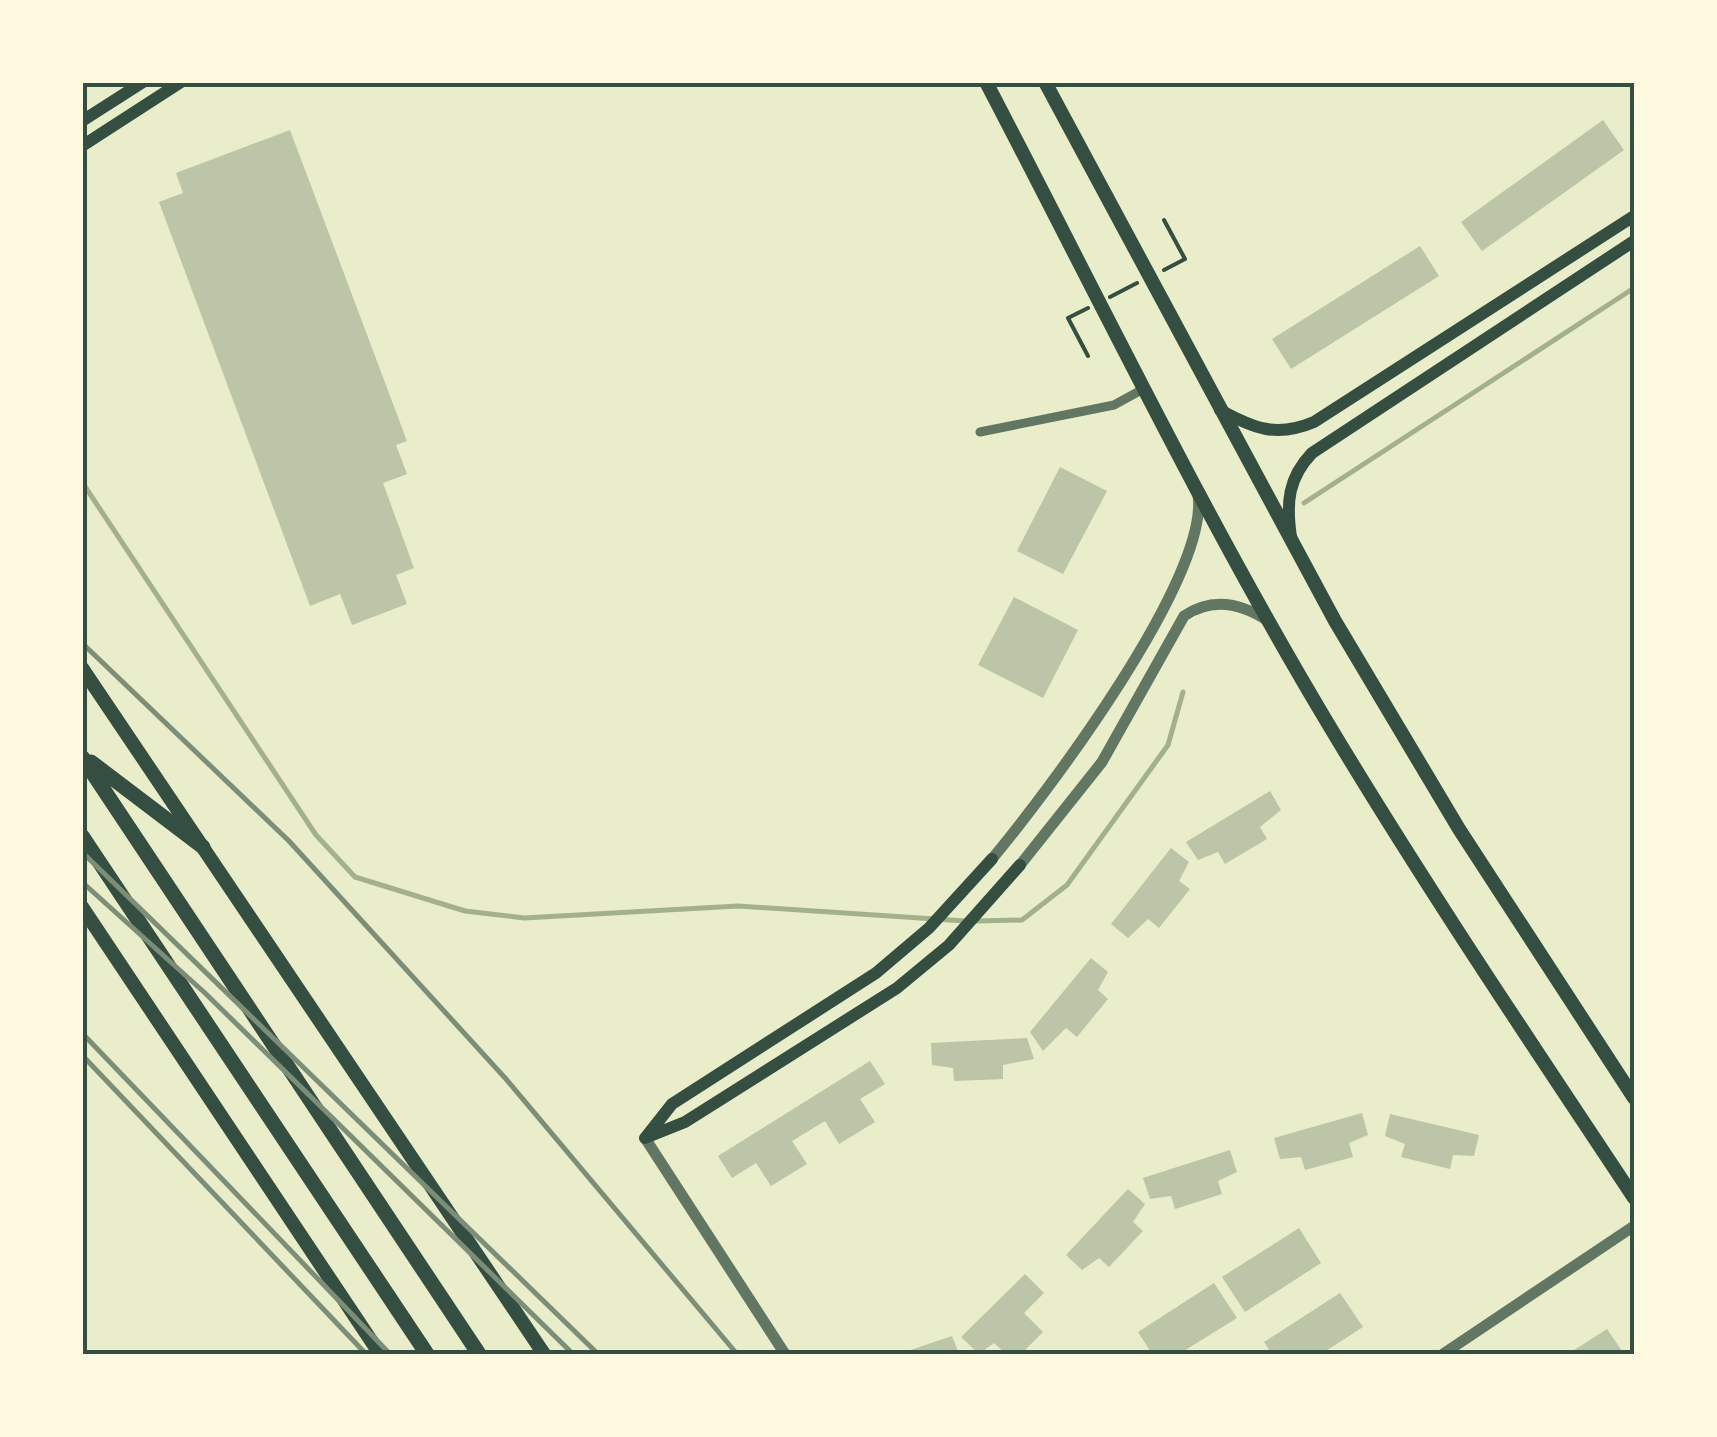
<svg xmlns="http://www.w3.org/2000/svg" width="1717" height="1437" font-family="'Open Sans',sans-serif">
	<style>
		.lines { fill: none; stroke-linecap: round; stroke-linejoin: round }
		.stream { stroke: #a3b18a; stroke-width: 5 }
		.building { fill: #bcc5a7 }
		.path { stroke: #344e41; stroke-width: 4 }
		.minor { stroke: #617663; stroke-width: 9 }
		.tertiary { stroke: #617663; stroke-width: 11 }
		.secondary { stroke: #344e41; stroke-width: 12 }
		.primary { stroke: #344e41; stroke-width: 14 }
		.trunk { stroke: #344e41; stroke-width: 15 }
		.rail { stroke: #7c8e77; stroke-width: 5 }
		.neatline { fill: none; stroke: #344e41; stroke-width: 4 }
	</style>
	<rect width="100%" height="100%" fill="#e9edc9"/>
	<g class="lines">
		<path class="stream" d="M82 482 316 835 355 877 465 911 524 918 738 906 965 921
			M1304 503 1634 288
			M976 921 1022 920 1067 885 1168 745 1183 692"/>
	</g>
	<path class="building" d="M1603 120 1624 150 1482 251 1461 222Z
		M290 130 407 441 396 445 407 474 383 483 414 568 396 575 407 604 352 625 340 594 310 606 159 202 183 193 176 173Z
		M1420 246 1439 276 1291 369 1272 339Z
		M1060 467 1107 491 1063 574 1017 551Z
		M1014 597 1078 630 1043 698 978 665Z
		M1270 791 1281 810 1260 827 1267 839 1225 864 1218 852 1198 860 1186 842Z
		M1171 848 1189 862 1179 881 1190 889 1159 928 1148 919 1128 938 1111 924Z
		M1091 958 1108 972 1098 990 1108 999 1077 1037 1066 1028 1043 1051 1030 1032Z
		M1027 1038 1034 1059 1003 1065V1079L954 1081 953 1068 932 1065 931 1043Z
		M870 1061 885 1084 860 1099 875 1122 839 1144 825 1121 792 1141 807 1164 771 1186 756 1163 732 1178 718 1156Z
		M1362 1113 1368 1135 1349 1143 1353 1157 1305 1170 1301 1157 1280 1159 1274 1138Z
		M1390 1114 1479 1135 1474 1156 1453 1155 1450 1169 1401 1157 1405 1144 1385 1136Z
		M1230 1150 1237 1172 1218 1181 1222 1194 1175 1209 1171 1196 1150 1199 1143 1178Z
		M1128 1189 1145 1204 1133 1222 1143 1231 1109 1267 1099 1258 1082 1270 1066 1255Z
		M1299 1228 1321 1263 1245 1312 1222 1277Z
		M1025 1274 1044 1293 1024 1313 1043 1332 1021 1354H1006L994 1343 979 1354 961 1337Z
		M1214 1283 1237 1318 1179 1354H1152L1138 1332Z
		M1340 1293 1363 1327 1321 1354H1272L1264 1342Z
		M1607 1329 1624 1354H1568Z
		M952 1336 959 1354H899Z"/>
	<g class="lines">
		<path class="path" d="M1164 270 1185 259 1164 220
			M1110 297 1137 283
			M1088 356 1068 318 1088 308"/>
		<path class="minor" d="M980 432 1114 405 1145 388"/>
		<path class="tertiary" d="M992 859C1047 793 1210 577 1198 495
			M1020 865 1102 762 1184 616C1212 597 1241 603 1268 621
			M645 1138 785 1354
			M1443 1354 1634 1226"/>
		<path class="secondary" d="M82 121 143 82
			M82 146 181 82
			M1220 410C1253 428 1276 438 1314 422L1634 216
			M1291 537C1286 503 1288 478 1312 453L1634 241
			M646 1137 672 1104 876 973 929 928 992 859
			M645 1138 685 1122 897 988 949 945 1020 865"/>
		<path class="primary" d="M986 82C1098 296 1203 515 1327 722 1424 884 1530 1041 1634 1198
			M1045 82 1335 621 1459 829 1634 1098
			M82 668 544 1354
			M82 907 380 1354"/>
		<path class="trunk" d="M82 757 479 1354
			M91 762 203 847
			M82 836 427 1354"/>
		<path class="rail" d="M82 643 289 841 506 1079 737 1354
			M82 852 598 1354
			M82 882 205 993 573 1354
			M82 1033 390 1354
			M82 1055 366 1354"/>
	</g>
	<rect width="1717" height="1437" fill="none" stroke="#fefae0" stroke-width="170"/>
	<rect x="85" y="85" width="1547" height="1267" class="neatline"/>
</svg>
